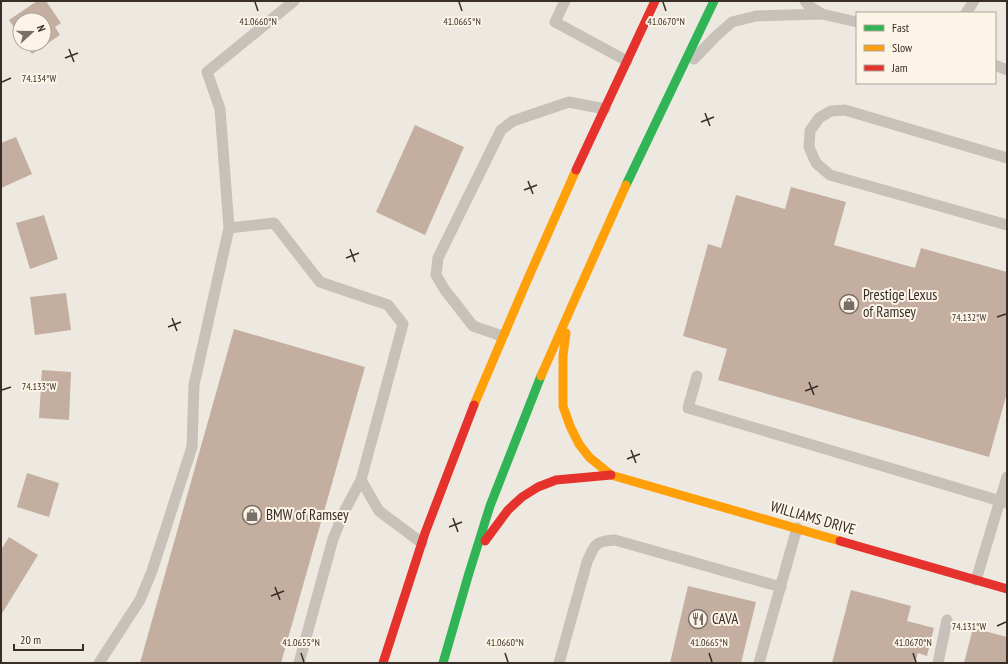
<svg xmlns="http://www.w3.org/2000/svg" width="1008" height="664" font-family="'PT Sans Narrow',sans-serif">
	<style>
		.building { fill: #c3aea0 }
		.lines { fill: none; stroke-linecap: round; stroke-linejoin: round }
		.lane { stroke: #c7c1b9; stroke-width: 11 }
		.fast { stroke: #30b455; stroke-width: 9 }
		.slow { stroke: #ff9f0a; stroke-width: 9 }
		.jam { stroke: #e5322d; stroke-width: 9 }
		.ticks { fill: none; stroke: #382e27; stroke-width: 1.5 }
		.labels { text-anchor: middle; stroke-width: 4; stroke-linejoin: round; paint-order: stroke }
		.poi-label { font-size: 15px; fill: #382e27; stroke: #fbf4e7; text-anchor: start }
		.street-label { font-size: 15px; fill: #382e27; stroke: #fbf4e7 }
		.ticks-label { font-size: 10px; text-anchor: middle; fill: #382e27; stroke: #fbf4e7; stroke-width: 4; stroke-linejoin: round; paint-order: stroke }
	</style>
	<rect width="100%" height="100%" fill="#eee9e0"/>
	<path class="building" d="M37 1H46L61 23 55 27 60 35 32 54 26 44H44V20H20V36L9 20Z
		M415 125 464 147 425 235 376 212Z
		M16 137 32 174 1 188V143Z
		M791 187 846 202 834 245 915 268 921 248 1007 272V393L989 457 718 380 727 349 683 336 708 244 721 248 736 195 785 209Z
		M44 215 58 259 30 269 16 223Z
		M66 293 71 330 35 335 30 297Z
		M234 329 365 367 281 663H140Z
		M42 370 71 372 69 420 39 418Z
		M27 473 59 483 49 517 17 507Z
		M9 537 38 555 1 615V550Z
		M688 586 756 602 741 663H670Z
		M851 590 911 606 907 621 934 628 927 656 918 653 915 663H832Z
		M973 628 1007 637V663H964Z"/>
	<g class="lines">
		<path class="lane" d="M294 1 207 72 220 109 229 228 274 223 320 282 388 305 403 324 361 480 345 510 333 539 299 663
			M565 1 555 22 627 61
			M966 13 974 1
			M822 14 857 22
			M694 59 715 37 732 22 756 16 822 14 809 6 805 1
			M995 65 1007 70
			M1007 158 845 110 831 111 819 118 810 131 809 147 816 163 830 175 1007 225
			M502 336 473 326 445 290 436 275 438 258 501 130 513 121 569 102 605 109
			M697 376 688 408 1007 503
			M361 480 379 511 422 543
			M976 580 1007 477
			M99 663 140 600 152 571 192 447 194 385 229 228
			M559 663 587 562C595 544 595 541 615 540L781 587
			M759 663 797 528
			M938 663 947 620"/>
		<path class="fast" d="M626 185 714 1
			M443 663 469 573 490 506 541 376"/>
		<path class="slow" d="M566 333 563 356V406L570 426 579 444 589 457 611 475
			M541 376 574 301 626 185
			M474 405 526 283 576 170
			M611 475 840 541"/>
		<path class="jam" d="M576 170 655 1
			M485 541 508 510 522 497 538 487 556 480 611 475
			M840 541 1007 589
			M383 663 425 533 474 405"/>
	</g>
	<path class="ticks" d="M255 2 258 11M459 2 462 11M663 2 666 11M69 49 74 62M65 58 78 53M2 82 11 78M705 113 710 126M701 122 714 117M528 181 533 194M524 190 537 185M350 249 355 262M346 258 359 253M997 317 1006 314M172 318 177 331M168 327 181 322M809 382 814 395M2 390 11 387M805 391 818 386M631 450 636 463M627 459 640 454M453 518 458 532M449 527 462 522M275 587 280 600M271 596 284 591M997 626 1006 622M301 653 304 662M505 653 508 662M709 653 712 662M913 653 916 662"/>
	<defs>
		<symbol id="shop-ring" viewBox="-11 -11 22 22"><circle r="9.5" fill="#fbf4e7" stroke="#786f68" stroke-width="1.5"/><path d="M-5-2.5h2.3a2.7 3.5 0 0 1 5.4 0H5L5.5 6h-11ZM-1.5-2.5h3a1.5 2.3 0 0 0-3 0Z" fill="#786f68"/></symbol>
		<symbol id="restaurant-ring" viewBox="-11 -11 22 22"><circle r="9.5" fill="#fbf4e7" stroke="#786f68" stroke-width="1.5"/><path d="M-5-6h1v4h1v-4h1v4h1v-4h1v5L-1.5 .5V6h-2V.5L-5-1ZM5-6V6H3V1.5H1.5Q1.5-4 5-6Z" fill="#786f68"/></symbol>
	</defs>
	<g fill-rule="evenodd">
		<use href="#shop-ring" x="838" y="293" width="22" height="22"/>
		<use href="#shop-ring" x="241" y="504" width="22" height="22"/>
		<use href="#restaurant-ring" x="687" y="608" width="22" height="22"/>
	</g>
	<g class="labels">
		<g class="poi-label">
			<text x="863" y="300">Prestige Lexus<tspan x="863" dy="17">of Ramsey</tspan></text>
			<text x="266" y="520">BMW of Ramsey</text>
			<text x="712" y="624">CAVA</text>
		</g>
		<g class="street-label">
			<text transform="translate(813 518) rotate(16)" y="5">WILLIAMS DRIVE</text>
		</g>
	</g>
	<g class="ticks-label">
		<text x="258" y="25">41.0660°N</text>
		<text x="462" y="25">41.0665°N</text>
		<text x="666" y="25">41.0670°N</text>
		<text x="39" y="82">74.134°W</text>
		<text x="969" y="321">74.132°W</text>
		<text x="39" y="390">74.133°W</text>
		<text x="969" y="630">74.131°W</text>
		<text x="301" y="646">41.0655°N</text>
		<text x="505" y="646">41.0660°N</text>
		<text x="709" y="646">41.0665°N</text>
		<text x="913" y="646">41.0670°N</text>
	</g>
	<rect width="1008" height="664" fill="none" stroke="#382e27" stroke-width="4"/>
	<rect x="856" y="12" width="140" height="72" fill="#fbf4e7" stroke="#ada59a"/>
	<rect x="864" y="25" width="20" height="6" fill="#30b455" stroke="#ada59a"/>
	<text x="892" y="32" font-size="12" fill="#382e27">Fast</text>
	<rect x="864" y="45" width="20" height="6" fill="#ff9f0a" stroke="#ada59a"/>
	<text x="892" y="52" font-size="12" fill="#382e27">Slow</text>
	<rect x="864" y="65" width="20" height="6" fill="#e5322d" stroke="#ada59a"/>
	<text x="892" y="72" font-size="12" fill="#382e27">Jam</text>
	<g transform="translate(32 32) rotate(69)"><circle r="19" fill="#fbf4e7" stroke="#ada59a"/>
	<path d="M0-3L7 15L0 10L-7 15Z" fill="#786f68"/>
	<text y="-6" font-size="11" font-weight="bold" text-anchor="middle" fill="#382e27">N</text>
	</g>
	<path d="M14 644v6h69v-6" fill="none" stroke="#382e27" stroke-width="2"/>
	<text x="20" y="644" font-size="12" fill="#382e27" stroke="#fbf4e7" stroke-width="3" paint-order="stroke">20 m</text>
</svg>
